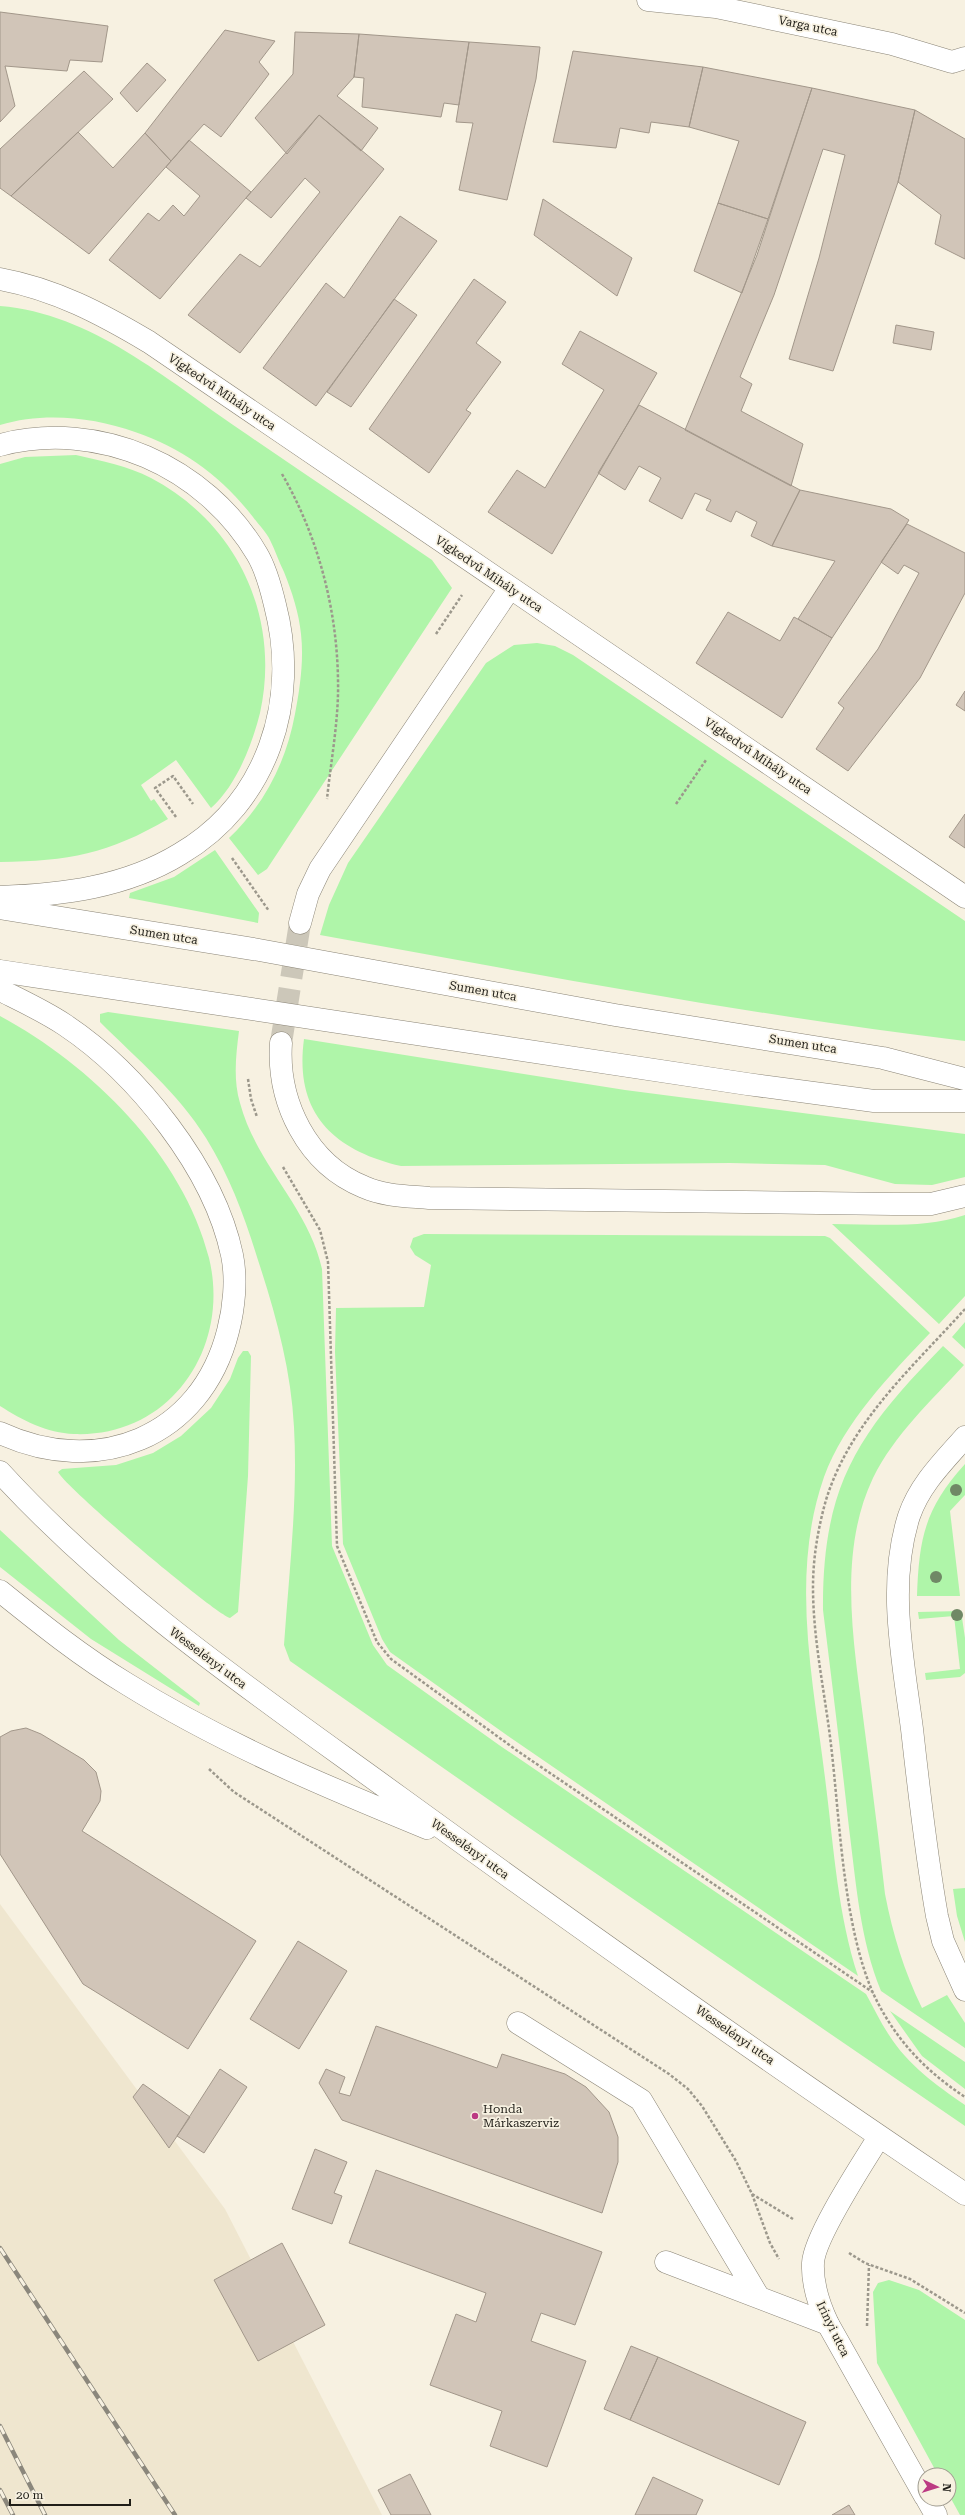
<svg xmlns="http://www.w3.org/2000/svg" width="965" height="2515" font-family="'Roboto Serif',serif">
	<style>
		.built { fill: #efe6cf }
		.green { fill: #aff5a9 }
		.building { fill: #d1c5b8; stroke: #a2978a }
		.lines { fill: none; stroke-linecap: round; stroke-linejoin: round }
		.street-tunnel { stroke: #ccc7b9; stroke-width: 22; stroke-dasharray: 22 11; stroke-linecap: butt }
		.lane-casing { stroke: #8a8476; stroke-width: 23 }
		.street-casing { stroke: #8a8476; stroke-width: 23 }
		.secondary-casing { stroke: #8a8476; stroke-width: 23 }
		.primary-casing { stroke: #8a8476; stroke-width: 23 }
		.path { stroke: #9c988c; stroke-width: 2.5; stroke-dasharray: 3 2; stroke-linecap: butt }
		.lane { stroke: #fff; stroke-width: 22 }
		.street { stroke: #fff; stroke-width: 22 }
		.secondary { stroke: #fff; stroke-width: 22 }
		.primary { stroke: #fff; stroke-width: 22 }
		.rail-casing { stroke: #8b877c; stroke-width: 4.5 }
		.rail { stroke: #f7f1e1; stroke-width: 3; stroke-dasharray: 9; stroke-linecap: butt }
		.tree { fill: #708866 }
		.poi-dot { fill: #bc3a83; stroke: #f7f1e1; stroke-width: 1.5 }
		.labels { text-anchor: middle; stroke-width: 3.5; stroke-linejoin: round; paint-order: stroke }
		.street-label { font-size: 12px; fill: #201e18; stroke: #f7f1e1 }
		.poi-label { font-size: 12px; fill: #201e18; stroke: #f7f1e1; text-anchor: start }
	</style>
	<rect width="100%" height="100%" fill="#f7f1e1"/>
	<path class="built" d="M0 1904 225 2209 382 2515H0Z"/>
	<path class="green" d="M0 306C91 313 167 380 239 429 303 473 368 516 432 560L452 588 267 869 258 875 229 838C265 804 286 762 295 714 300 688 304 660 301 634 299 613 292 592 284 572 279 562 275 550 270 540 266 532 258 524 253 517 222 477 183 448 135 432 93 417 43 412 0 425Z
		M76 455C102 461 128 466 151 478 238 524 281 618 260 713 252 745 236 786 211 808L176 760 141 785 151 801 154 799 168 819C108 854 69 861 0 862V464L25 457Z
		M537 643 555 646 573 655 965 921V1041C749 1015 535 974 320 935L329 905 348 863 486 663 514 645Z
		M215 850 259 913 258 923 129 898 130 893 174 877Z
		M108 1012 239 1031C236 1055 233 1079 240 1103 256 1164 309 1208 322 1269L332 1546 373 1645 387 1665 499 1745 866 1994C874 2008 880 2022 889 2035 908 2065 936 2085 965 2105V2126L512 1816 290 1661 284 1645C289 1573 298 1499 294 1427 291 1368 275 1312 257 1257 244 1215 229 1175 206 1138 178 1093 137 1059 100 1022V1014Z
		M0 1016C91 1065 183 1155 209 1258 231 1348 170 1438 74 1434 47 1433 22 1420 0 1406Z
		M304 1039 625 1090 965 1134V1177L932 1185 895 1184 825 1165 730 1163 401 1166C333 1150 294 1113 304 1039Z
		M965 1215V1296L939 1324 832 1224C876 1224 923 1229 965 1215Z
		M424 1234 825 1236 830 1238 930 1333C891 1374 844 1422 824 1477 789 1577 814 1684 826 1786 834 1850 838 1915 858 1976L508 1736 390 1652 382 1639 343 1544 335 1352 336 1308 424 1307 431 1265 415 1255 410 1247 413 1238Z
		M965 1322V1349L952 1337Z
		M943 1346 964 1365C932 1400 894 1435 873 1478 836 1556 855 1650 865 1732 872 1786 879 1840 885 1894 893 1935 904 1971 922 2008L947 1995 965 2023V2048L881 1991C860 1940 856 1882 849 1828 841 1755 832 1683 823 1610 822 1485 858 1433 943 1346Z
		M243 1351H248L251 1356 248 1476 238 1612 230 1618C211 1611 66 1488 58 1472L62 1469 116 1465 153 1453 181 1436 211 1408 230 1379 238 1358Z
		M965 1464V1495L950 1511 960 1596H917C919 1538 925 1508 965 1464Z
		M0 1530 119 1640 200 1703 199 1706 91 1639 0 1567Z
		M961 1611 965 1638V1673L960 1677 926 1680 925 1673 960 1669 954 1616 919 1619 918 1612Z
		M965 1888V1942L957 1916 953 1889Z
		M890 2011 965 2062V2089L922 2056Z
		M889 2280 919 2290 965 2320V2515H960L949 2495V2475H938L877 2363 873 2292 878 2283Z"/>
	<path class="building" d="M0 12 108 26 102 62 70 60 67 71 5 66 15 106 0 122Z
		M225 30 275 41 259 62 269 74 221 137 204 124 171 161 145 133Z
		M295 32 359 34 354 77 337 96 378 128 361 151 319 115 287 154 255 118 293 74Z
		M359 34 469 42 459 105 444 103 441 117 362 107 364 78 354 77Z
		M469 42 540 47 536 79 507 200 459 190 473 123 456 122Z
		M573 51 703 67 689 127 651 122 649 133 620 128 616 148 553 142Z
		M147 63 166 80 137 112 120 93Z
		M703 67 812 88 768 219 718 203 739 141 689 127Z
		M84 71 113 99 11 196 0 188V149Z
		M812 88 915 110 898 182 833 371 789 359 819 258 845 155 823 149 774 295 740 377 752 384 741 411 803 444 791 486 685 430 757 255Z
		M915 110 965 139V259L935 244 941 215 898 182Z
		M319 115 384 169 240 353 188 315 240 254 260 267 320 192 305 178 271 218 246 198Z
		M78 132 113 168 145 133 171 161 89 254 11 196Z
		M189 140 251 192 160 299 109 260 148 213 159 221 173 205 184 216 200 196 166 167Z
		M543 199 632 258 617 296 534 235Z
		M718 203 768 219 742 293 694 271Z
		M400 216 437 241 316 406 263 368 326 283 344 298Z
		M474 279 506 302 476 343 501 362 466 410 471 413 429 473 369 429Z
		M394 299 417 315 351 407 327 392Z
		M896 325 934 332 931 350 893 343Z
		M580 331 657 373 552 554 488 512 517 470 545 488 604 390 562 364Z
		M639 405 800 490 772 546 751 536 757 522 736 511 731 522 706 510 711 500 695 493 682 519 649 501 661 478 639 466 625 490 598 473Z
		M800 490 891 509 909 520 832 638 798 619 835 561 772 546Z
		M907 524 965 553V593L920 678 848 771 816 749 844 708 838 703 878 649 919 573 904 565 898 574 881 562Z
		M728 612 780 641 794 617 832 638 782 718 696 663Z
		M965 691V711L956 705Z
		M965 814V848L949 837Z
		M26 1728 41 1734 84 1760 96 1772 101 1791 100 1801 82 1831 256 1941 188 2049 83 1984 0 1854V1737L11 1731Z
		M298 1941 347 1971 299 2049 250 2019Z
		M376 2026 497 2068 502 2054 565 2074 586 2087 609 2112 618 2137V2162L602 2213 342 2120 319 2083 326 2069 345 2077 339 2093 350 2096Z
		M220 2069 247 2087 204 2153 177 2136Z
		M143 2084 190 2117 169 2148 133 2097Z
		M315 2149 347 2162 334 2193 342 2196 332 2224 292 2209Z
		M376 2170 602 2252 575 2325 541 2313 531 2341 586 2361 547 2467 490 2446 502 2411 430 2385 456 2314 476 2322 486 2293 349 2243Z
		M282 2243 325 2325 258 2361 214 2280Z
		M631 2346 658 2357 630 2420 604 2409Z
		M658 2357 806 2422 779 2485 630 2420Z
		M410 2474 431 2515H391L378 2490Z
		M653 2477 703 2500 696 2515H635Z
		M849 2505 855 2515H832Z"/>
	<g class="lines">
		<path class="street-tunnel" d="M281 1043 300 923"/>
		<defs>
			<path id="lane" d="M518 2023 641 2100 758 2296
				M666 2262 828 2324"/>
			<path id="street" d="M648 0 716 7 892 44 952 62 965 58
				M0 279C55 289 102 314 149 342L965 897
				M300 923 308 894 320 869 510 588
				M281 1043C277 1102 307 1164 364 1187 384 1196 407 1196 429 1198L893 1204H931L965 1196
				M965 1437C944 1461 920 1484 909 1516 887 1585 903 1659 912 1729 919 1792 926 1854 937 1916L943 1941 965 1990
				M879 2137C863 2163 814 2237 813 2263 812 2284 819 2305 828 2324L925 2496
				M927 2499 936 2515"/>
			<path id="secondary" d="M0 908 259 950 615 1015 883 1058 965 1079
				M0 971 747 1084 874 1101H965"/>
			<path id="primary" d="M0 445C99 419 205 466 257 554 266 569 271 588 275 605 300 701 268 802 180 854 126 887 62 895 0 897
				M0 990C22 1001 44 1011 65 1025 137 1073 214 1169 232 1255 237 1279 234 1308 228 1331 201 1438 97 1478 0 1433
				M0 1472C117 1600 260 1696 399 1797 585 1932 774 2066 965 2194
				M0 1591C41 1624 82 1657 127 1684 222 1743 324 1786 427 1828"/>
		</defs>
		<use href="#lane" class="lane-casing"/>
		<use href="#street" class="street-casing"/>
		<use href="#secondary" class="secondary-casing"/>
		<use href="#primary" class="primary-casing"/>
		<path class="path" d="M282 474C318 536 337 609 338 680 339 719 331 760 327 799
			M436 634 462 595
			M676 804 706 760
			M176 817 155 788 173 776 193 804
			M232 858 269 911
			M248 1079 251 1099 257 1117
			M283 1167 320 1230 328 1262 337 1546 377 1642 391 1659 519 1752 874 1993
			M965 1309C912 1368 850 1422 826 1500 818 1528 813 1558 813 1587 813 1640 825 1693 831 1745 840 1821 843 1924 873 1993 894 2038 924 2070 965 2097
			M209 1769 234 1792 669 2074 688 2089 702 2106 736 2161 752 2194 793 2219
			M752 2194 770 2243 779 2259
			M849 2253 865 2263 910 2279 965 2313
			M867 2326 869 2265"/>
		<use href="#lane" class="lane"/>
		<use href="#street" class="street"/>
		<use href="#secondary" class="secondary"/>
		<use href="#primary" class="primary"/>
		<defs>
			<path id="rail" d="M0 2248 175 2515
				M0 2426 45 2515
				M0 2490 13 2515"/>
		</defs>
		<use href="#rail" class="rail-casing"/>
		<use href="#rail" class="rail"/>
	</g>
	<g class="tree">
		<circle cx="956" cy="1490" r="6"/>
		<circle cx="936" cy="1577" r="6"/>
		<circle cx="957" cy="1615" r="6"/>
	</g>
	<circle class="poi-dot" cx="475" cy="2116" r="4"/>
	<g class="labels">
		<g class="street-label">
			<text transform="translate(808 26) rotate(12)" y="4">Varga utca</text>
			<text transform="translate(222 392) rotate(34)" y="4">Vígkedvű Mihály utca</text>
			<text transform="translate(489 574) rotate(34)" y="4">Vígkedvű Mihály utca</text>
			<text transform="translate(758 756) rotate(34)" y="4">Vígkedvű Mihály utca</text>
			<text transform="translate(164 935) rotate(9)" y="4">Sumen utca</text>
			<text transform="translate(483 991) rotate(10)" y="4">Sumen utca</text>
			<text transform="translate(803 1044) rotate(9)" y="4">Sumen utca</text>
			<text transform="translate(208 1658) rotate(37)" y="4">Wesselényi utca</text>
			<text transform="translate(470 1849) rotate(36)" y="4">Wesselényi utca</text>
			<text transform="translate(735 2035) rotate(35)" y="4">Wesselényi utca</text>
			<text transform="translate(833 2329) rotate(64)" y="4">Irinyi utca</text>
		</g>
		<g class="poi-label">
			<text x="483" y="2113">Honda<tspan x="483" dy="14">Márkaszerviz</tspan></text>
		</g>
	</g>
	<g transform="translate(937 2487) rotate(94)"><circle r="19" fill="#f7f1e1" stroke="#a19d91"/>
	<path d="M0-3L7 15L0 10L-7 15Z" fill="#bc3a83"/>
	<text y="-6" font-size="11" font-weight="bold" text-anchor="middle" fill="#201e18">N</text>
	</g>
	<path d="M10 2499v6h120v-6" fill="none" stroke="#201e18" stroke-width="2"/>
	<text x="16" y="2499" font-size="12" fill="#201e18" stroke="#f7f1e1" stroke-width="3" paint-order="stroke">20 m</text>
</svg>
